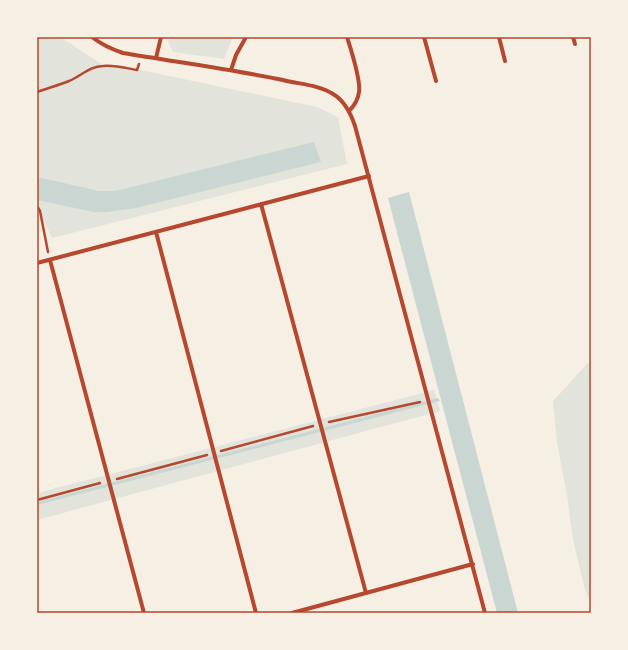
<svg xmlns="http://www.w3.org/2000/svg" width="628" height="650" font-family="'Asap Condensed',sans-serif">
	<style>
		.green { fill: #e2e4dc }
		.water { fill: #c9d6d2 }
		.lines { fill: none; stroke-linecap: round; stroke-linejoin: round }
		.path { stroke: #b5482f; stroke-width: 2.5 }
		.minor { stroke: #b5482f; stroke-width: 4 }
		.neatline { fill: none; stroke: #b5482f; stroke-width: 1.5 }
	</style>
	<rect width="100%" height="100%" fill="#f6efe4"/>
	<path class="green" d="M37 37H62V38L103 65 136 69 317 107 338 117 347 164 52 238 37 206Z
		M172 37H233L224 59 173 52 168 41Z
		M591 361V605L584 586 573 540 567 495 557 443 553 401 587 364Z
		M434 390 440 411 37 520V493Z"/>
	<path class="water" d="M314 142 321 162 136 208 107 212H94L37 200V177L99 191H115Z
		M409 192 518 613H497L388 198Z
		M438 398 440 401 37 505V502Z"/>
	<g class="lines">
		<path class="path" d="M37 92C48 88 59 85 69 81 81 76 90 66 103 66 114 65 126 68 137 70L139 64
			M37 206 40 211 48 252
			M329 422 420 402
			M221 451 313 426
			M117 479 207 455
			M37 500 100 483"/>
		<path class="minor" d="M92 37C102 45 111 49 123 53 176 62 230 69 283 80 298 84 320 85 333 94 345 101 351 114 355 126L485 613
			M347 37C351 50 361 80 359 92 358 100 354 106 349 111
			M424 37 436 81
			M499 37 505 61
			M573 37 575 44
			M156 58 161 37
			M231 70 236 55 246 37
			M261 204 366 593
			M156 232 256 613
			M50 260 144 613
			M37 263 369 176
			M292 613 473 564"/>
	</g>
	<rect width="628" height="650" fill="none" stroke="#f6efe4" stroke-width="76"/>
	<rect x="38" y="38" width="552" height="574" class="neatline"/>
</svg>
